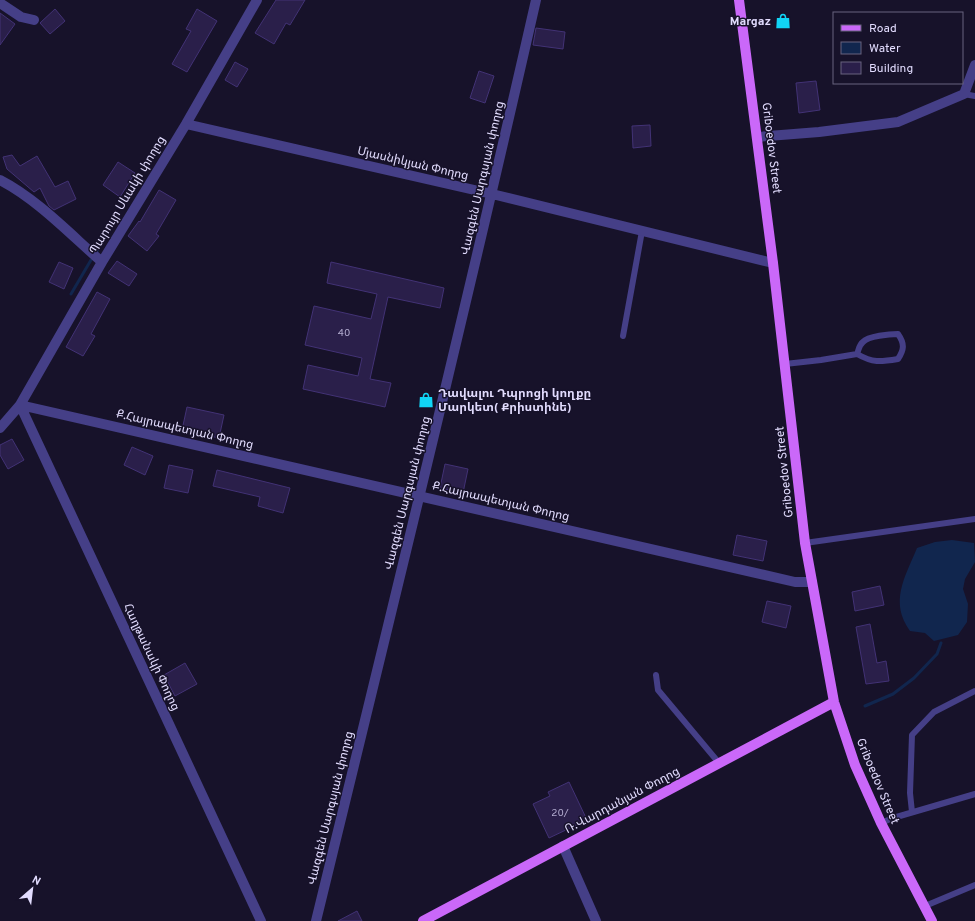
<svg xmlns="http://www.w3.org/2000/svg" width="975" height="921" font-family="Overpass,'Noto Sans Armenian',sans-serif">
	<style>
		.water { fill: #11264e }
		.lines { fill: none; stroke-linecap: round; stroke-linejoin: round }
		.stream { stroke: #11264e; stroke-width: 3 }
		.building { fill: #2a1f4a; stroke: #423275 }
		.lane { stroke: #453f87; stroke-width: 6 }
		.street { stroke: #453f87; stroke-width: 10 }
		.primary { stroke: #ca68f9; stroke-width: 10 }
		.labels { text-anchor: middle; stroke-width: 3; stroke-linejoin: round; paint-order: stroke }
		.number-label { font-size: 10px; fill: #b4add1 }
		.poi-label { font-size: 12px; font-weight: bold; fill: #e2dcfe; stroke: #17122a; text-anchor: end }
		.street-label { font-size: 12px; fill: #e2dcfe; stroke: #17122a }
	</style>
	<rect width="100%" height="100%" fill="#17122a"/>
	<path class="water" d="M952 540 974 543 975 562 965 579 963 589 968 604 967 622 958 635 934 641 925 633 910 631C889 602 905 577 917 548L935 542Z"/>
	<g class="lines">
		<path class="stream" d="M97 251 113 224
			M71 294 91 260
			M865 706 893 694 914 678 937 654 941 643"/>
	</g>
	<path class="building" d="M276 0H305L290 25 286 23 274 44 255 33Z
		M55 9 65 21 50 34 40 23Z
		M197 9 217 21 187 72 172 64 191 31 186 29Z
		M0 13 15 24 0 45Z
		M536 28 565 32 563 49 533 45Z
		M235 62 248 69 237 87 225 80Z
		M479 71 494 76 485 103 470 98Z
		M816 81 820 110 799 113 796 83Z
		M650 125 651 146 633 148 632 126Z
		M12 155 20 166 37 156 55 187 68 181 76 199 54 210 49 206 40 188 34 192 7 169 3 157Z
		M118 162 135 173 120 197 103 185Z
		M159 190 176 200 156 234 159 236 147 251 128 236 139 221 140 222Z
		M117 261 137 274 129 286 108 273Z
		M59 262 73 268 64 289 49 282Z
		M331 262 444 288 440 308 388 297 370 379 391 383 385 407 303 389 308 365 358 376 362 358 305 345 314 306 371 319 377 294 327 283Z
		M97 292 110 299 91 334 95 336 83 356 66 347Z
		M187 407 224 415 219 438 182 430Z
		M12 439 24 460 8 469 0 455V445Z
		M132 447 153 456 145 475 124 465Z
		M445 464 468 469 463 493 440 488Z
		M169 465 193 470 188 493 164 488Z
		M217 470 290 488 283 513 258 506 260 497 213 486Z
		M737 535 767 541 763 561 733 555Z
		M880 586 884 605 855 611 852 592Z
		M767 601 791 606 786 628 762 622Z
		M870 624 877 663 886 661 889 681 866 684 856 627Z
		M185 663 197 684 175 696 164 675Z
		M569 782 587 820 549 838 533 804 550 796 548 792Z
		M357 911 362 921H338Z"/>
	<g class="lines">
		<path class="lane" d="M964 94 975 96
			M623 336 642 231
			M785 364 821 360 857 354C873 363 880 362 898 359 904 350 905 344 898 334 890 334 868 336 863 342 859 345 859 349 857 354
			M805 543 975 519
			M656 675 658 690 719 763
			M912 812 910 793 912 735 934 712 975 691
			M881 823 893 818 975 794
			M925 906 975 885"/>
		<path class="street" d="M0 3 21 17 34 20
			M186 124 492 194 773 263
			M757 137 819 132 898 122 964 94 975 65
			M0 180C37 199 70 234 102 262
			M20 405 795 582H812
			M20 405 261 921
			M0 428 20 405 102 262 186 124 257 0
			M563 846 596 921
			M316 921C391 614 466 308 536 0"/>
		<path class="primary" d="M739 0 773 263 805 543 834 702 855 765 881 823 932 921
			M423 921 834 702"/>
	</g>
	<defs>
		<symbol id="shop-bare" viewBox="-9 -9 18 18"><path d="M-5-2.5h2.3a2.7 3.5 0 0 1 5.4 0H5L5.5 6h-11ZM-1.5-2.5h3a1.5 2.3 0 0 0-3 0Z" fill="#11d4f5" stroke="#17122a" stroke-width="2.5" paint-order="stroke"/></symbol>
	</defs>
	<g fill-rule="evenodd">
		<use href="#shop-bare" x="772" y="10" width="22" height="22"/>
		<use href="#shop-bare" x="415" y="389" width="22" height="22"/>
	</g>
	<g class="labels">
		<g class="number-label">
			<text x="344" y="336">40</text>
			<text x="560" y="816">20/</text>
		</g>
		<g class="poi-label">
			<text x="771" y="25">Margaz</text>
			<text x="438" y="397" text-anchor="start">Դավալու Դպրոցի կողքը<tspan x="438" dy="14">Մարկետ( Քրիստինե)</tspan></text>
		</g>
		<g class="street-label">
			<text transform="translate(772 148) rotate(83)" y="4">Griboedov Street</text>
			<text transform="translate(413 163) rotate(13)" y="4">Մյասնիկյան Փողոց</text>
			<text transform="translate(482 178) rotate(-77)" y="4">Վազգեն Սարգսյան փողոց</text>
			<text transform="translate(127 195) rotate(-59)" y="4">Պարույր Սևակի փողոց</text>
			<text transform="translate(185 429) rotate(13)" y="4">Ք.Հայրապետյան Փողոց</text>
			<text transform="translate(784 472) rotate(-96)" y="4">Griboedov Street</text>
			<text transform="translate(407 493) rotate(-76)" y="4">Վազգեն Սարգսյան փողոց</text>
			<text transform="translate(501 501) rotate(13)" y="4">Ք.Հայրապետյան Փողոց</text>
			<text transform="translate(152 657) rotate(65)" y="4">Հաղթանակի Փողոց</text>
			<text transform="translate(878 781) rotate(67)" y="4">Griboedov Street</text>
			<text transform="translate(622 800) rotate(-28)" y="4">Ռ.Վարդանյան Փողոց</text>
			<text transform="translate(330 808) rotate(-76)" y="4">Վազգեն Սարգսյան փողոց</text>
		</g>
	</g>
	<rect x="833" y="12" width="130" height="72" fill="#17122a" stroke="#68637f"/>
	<rect x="841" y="25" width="20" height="6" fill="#ca68f9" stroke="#68637f"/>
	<text x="869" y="32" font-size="12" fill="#e2dcfe">Road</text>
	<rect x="841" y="42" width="20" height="12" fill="#11264e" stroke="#68637f"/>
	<text x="869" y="52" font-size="12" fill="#e2dcfe">Water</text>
	<rect x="841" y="62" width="20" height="12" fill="#2a1f4a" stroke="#68637f"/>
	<text x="869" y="72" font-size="12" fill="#e2dcfe">Building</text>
	<g transform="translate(32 889) rotate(28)" stroke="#17122a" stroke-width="3" paint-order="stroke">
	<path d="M0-3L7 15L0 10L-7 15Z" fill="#e2dcfe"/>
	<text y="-6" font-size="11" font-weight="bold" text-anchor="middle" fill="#e2dcfe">N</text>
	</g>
</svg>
